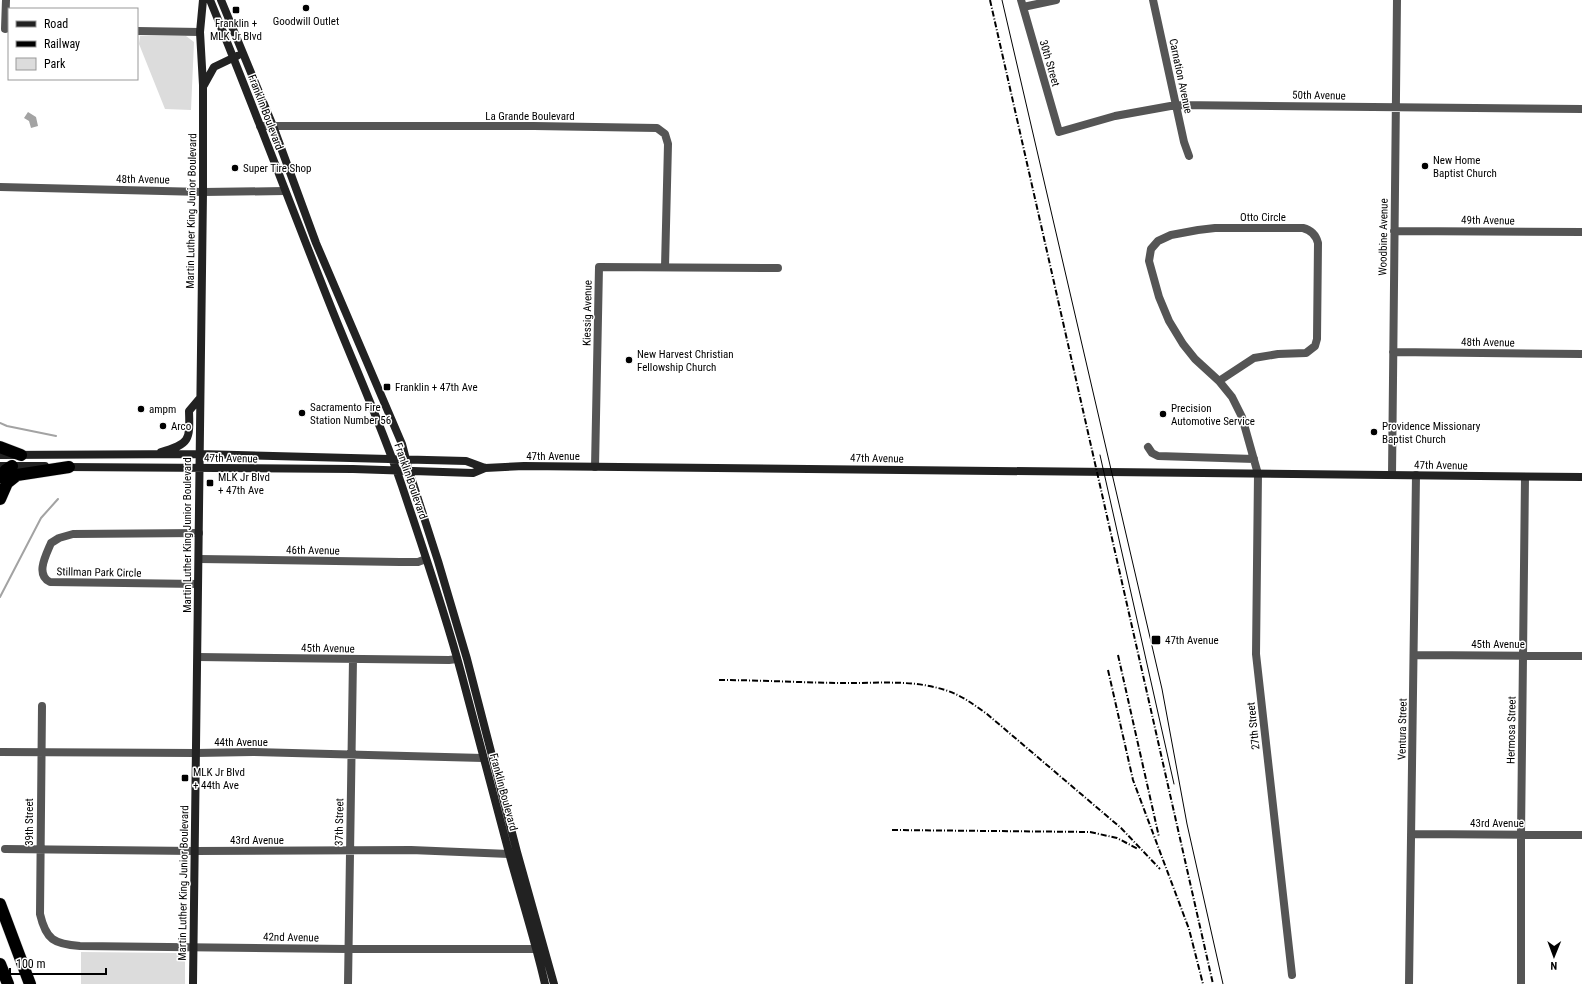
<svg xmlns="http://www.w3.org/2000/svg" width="1582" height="984" font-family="'Roboto Condensed',sans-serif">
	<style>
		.green { fill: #dcdcdc }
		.water { fill: #a3a3a3 }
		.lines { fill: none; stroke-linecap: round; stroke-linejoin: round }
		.stream { stroke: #a3a3a3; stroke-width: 2 }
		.highway-casing { stroke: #dbdbdb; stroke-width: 13 }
		.street { stroke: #555; stroke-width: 8 }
		.secondary { stroke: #222; stroke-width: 8 }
		.highway { stroke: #000; stroke-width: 12 }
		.tram { stroke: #000; stroke-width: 1 }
		.rail { stroke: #000; stroke-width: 2; stroke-dasharray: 6 2 1 2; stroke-linecap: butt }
		.poi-dot { fill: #000; stroke: #fff; stroke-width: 1.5 }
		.labels { text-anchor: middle; stroke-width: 3; stroke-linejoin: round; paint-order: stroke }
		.poi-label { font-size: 11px; fill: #000; stroke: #fff; text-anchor: start }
		.street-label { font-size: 11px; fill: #000; stroke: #fff }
	</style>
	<rect width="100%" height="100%" fill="#fff"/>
	<path class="green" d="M140 36H186L194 42 191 110 165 109 139 44Z
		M81 952 177 953 183 955 185 962V984H81Z"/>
	<path class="water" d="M28 112 36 117 38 126 31 128 29 121 24 118Z"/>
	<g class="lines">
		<path class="stream" d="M0 423 7 426 56 436
			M0 597 41 518 58 499"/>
		<defs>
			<path id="highway" d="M0 447 21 455
				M0 477 6 470 12 466
				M0 499 7 483 17 475 69 467
				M0 904 30 984
				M0 964 8 984"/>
		</defs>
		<use href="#highway" class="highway-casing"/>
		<path class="street" d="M1021 0 1059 132 1115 116 1176 105 1582 109
			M1153 0 1184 142 1189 156
			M1023 7 1056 0
			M5 29 6 0
			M137 31 200 32
			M260 126H534L657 128 665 134 668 144 665 267
			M0 187 203 192 285 191
			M1394 231 1582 232
			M1393 352 1582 354
			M1219 381 1254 358 1278 354 1306 353 1315 346 1317 339 1318 243C1316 235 1311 230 1303 228H1215L1198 230 1171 235 1158 241 1151 249 1149 261 1159 297 1169 321 1183 344 1195 359 1219 381 1232 397 1242 417 1258 474 1256 654 1292 975
			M1148 447 1152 453 1158 456 1254 459
			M595 467 599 267 778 268
			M1392 475 1397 0
			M199 559 400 562H418L426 559
			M198 584 50 582C35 575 46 555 51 543L59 538 73 534 199 533
			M1414 655 1582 656
			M198 657 449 660 457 659
			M42 706 40 914C46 940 54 944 80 946L348 949H537
			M0 752 196 753 253 752 483 758
			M1411 834 1582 835
			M5 849 194 851 411 850 509 854
			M348 984 353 659
			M1409 984 1416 475
			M1521 984V835L1525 477"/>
		<path class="secondary" d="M210 0C251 100 289 201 329 302 353 363 381 424 402 486 423 549 445 612 462 676 478 735 493 794 509 853 521 897 535 940 545 984
			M221 0 273 126 316 243 402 444 409 471 438 561 467 659 517 852 554 984
			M204 85 214 67 237 56
			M161 452C190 444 190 440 189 411L200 398
			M0 455 199 454 466 461 485 468 524 466 1582 477
			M0 466H45
			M65 467 353 469 473 473 485 468
			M193 984 203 192V85L200 32 203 0"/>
		<use href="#highway" class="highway"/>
		<path class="tram" d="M1002 0 1162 689 1187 824 1223 984
			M1100 455 1174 784"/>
		<path class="rail" d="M990 0 1213 984
			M1118 655 1159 837
			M1108 670 1133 780 1189 929 1203 984
			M719 680C763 680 807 683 850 683 882 683 914 680 945 690 961 695 973 704 987 714L1121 828 1160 869
			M892 830 1090 832 1117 838 1138 849"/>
	</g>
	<g class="poi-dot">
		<circle cx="306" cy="8" r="4"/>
		<rect x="232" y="6" width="8" height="8" rx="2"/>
		<circle cx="1425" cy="166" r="4"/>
		<circle cx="235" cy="168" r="4"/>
		<circle cx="629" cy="360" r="4"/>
		<rect x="383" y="383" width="8" height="8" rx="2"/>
		<circle cx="141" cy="409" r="4"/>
		<circle cx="302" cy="413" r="4"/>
		<circle cx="1163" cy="414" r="4"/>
		<circle cx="163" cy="426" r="4"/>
		<circle cx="1374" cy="432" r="4"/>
		<rect x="206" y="479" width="8" height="8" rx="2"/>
		<rect x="1151" y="635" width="10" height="10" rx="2"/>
		<rect x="181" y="774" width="8" height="8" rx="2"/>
	</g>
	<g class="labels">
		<g class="poi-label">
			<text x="306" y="25" text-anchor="middle">Goodwill Outlet</text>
			<text x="236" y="27" text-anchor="middle">Franklin +<tspan x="236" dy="13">MLK Jr Blvd</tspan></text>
			<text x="1433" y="164">New Home<tspan x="1433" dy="13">Baptist Church</tspan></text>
			<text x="243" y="172">Super Tire Shop</text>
			<text x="637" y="358">New Harvest Christian<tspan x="637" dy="13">Fellowship Church</tspan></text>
			<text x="395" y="391">Franklin + 47th Ave</text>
			<text x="310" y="411">Sacramento Fire<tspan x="310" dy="13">Station Number 56</tspan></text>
			<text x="1171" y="412">Precision<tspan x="1171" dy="13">Automotive Service</tspan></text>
			<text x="149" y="413">ampm</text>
			<text x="171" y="430">Arco</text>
			<text x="1382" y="430">Providence Missionary<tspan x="1382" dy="13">Baptist Church</tspan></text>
			<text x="218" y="481">MLK Jr Blvd<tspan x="218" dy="13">+ 47th Ave</tspan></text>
			<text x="1165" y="644">47th Avenue</text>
			<text x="193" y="776">MLK Jr Blvd<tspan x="193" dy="13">+ 44th Ave</tspan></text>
		</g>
		<g class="street-label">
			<text transform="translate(1050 63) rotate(74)" y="4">30th Street</text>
			<text transform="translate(1181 76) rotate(78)" y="4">Carnation Avenue</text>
			<text transform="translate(1319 95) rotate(1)" y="4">50th Avenue</text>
			<text transform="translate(266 112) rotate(69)" y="4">Franklin Boulevard</text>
			<text x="530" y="120">La Grande Boulevard</text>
			<text transform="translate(143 179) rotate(1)" y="4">48th Avenue</text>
			<text transform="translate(191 211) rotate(-89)" y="4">Martin Luther King Junior Boulevard</text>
			<text x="1263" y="221">Otto Circle</text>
			<text transform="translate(1488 220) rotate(1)" y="4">49th Avenue</text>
			<text transform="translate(1383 237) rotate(-89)" y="4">Woodbine Avenue</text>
			<text transform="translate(587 313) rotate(-89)" y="4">Kiessig Avenue</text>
			<text transform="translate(1488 342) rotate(1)" y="4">48th Avenue</text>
			<text x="553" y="460">47th Avenue</text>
			<text transform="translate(231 458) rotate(1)" y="4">47th Avenue</text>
			<text transform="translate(877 458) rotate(1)" y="4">47th Avenue</text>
			<text transform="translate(1441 465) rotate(1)" y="4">47th Avenue</text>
			<text transform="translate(411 481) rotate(71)" y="4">Franklin Boulevard</text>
			<text transform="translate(187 535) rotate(-90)" y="4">Martin Luther King Junior Boulevard</text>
			<text transform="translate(313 550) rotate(1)" y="4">46th Avenue</text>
			<text transform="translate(99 572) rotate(1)" y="4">Stillman Park Circle</text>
			<text x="1498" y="648">45th Avenue</text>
			<text transform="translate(328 648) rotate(1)" y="4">45th Avenue</text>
			<text transform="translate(1253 726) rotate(-96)" y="4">27th Street</text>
			<text transform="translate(1402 729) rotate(-89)" y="4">Ventura Street</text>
			<text transform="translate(1511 730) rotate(-89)" y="4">Hermosa Street</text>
			<text x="241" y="746">44th Avenue</text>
			<text transform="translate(504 792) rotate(75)" y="4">Franklin Boulevard</text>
			<text transform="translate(29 822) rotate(-90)" y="4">39th Street</text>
			<text transform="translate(339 822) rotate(-89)" y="4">37th Street</text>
			<text x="1497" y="827">43rd Avenue</text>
			<text x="257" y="844">43rd Avenue</text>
			<text transform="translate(183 883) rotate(-89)" y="4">Martin Luther King Junior Boulevard</text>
			<text transform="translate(291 937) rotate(1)" y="4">42nd Avenue</text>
		</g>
	</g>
	<rect x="8" y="8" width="130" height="72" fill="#ffffff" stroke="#999999"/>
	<rect x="16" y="21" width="20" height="6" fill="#222222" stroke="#999999"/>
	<text x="44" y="28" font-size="12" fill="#000000">Road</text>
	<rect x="16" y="41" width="20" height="6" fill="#000000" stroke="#999999"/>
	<text x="44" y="48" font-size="12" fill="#000000">Railway</text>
	<rect x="16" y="58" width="20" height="12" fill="#dcdcdc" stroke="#999999"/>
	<text x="44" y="68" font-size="12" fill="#000000">Park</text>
	<g transform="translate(1554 956) rotate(181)" stroke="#ffffff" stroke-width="3" paint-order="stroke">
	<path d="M0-3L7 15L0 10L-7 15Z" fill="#000000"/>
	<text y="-6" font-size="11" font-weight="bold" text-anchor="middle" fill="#000000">N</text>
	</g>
	<path d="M10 968v6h96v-6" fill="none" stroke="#000000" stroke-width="2"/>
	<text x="16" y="968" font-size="12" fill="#000000" stroke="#ffffff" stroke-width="3" paint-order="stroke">100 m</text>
</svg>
